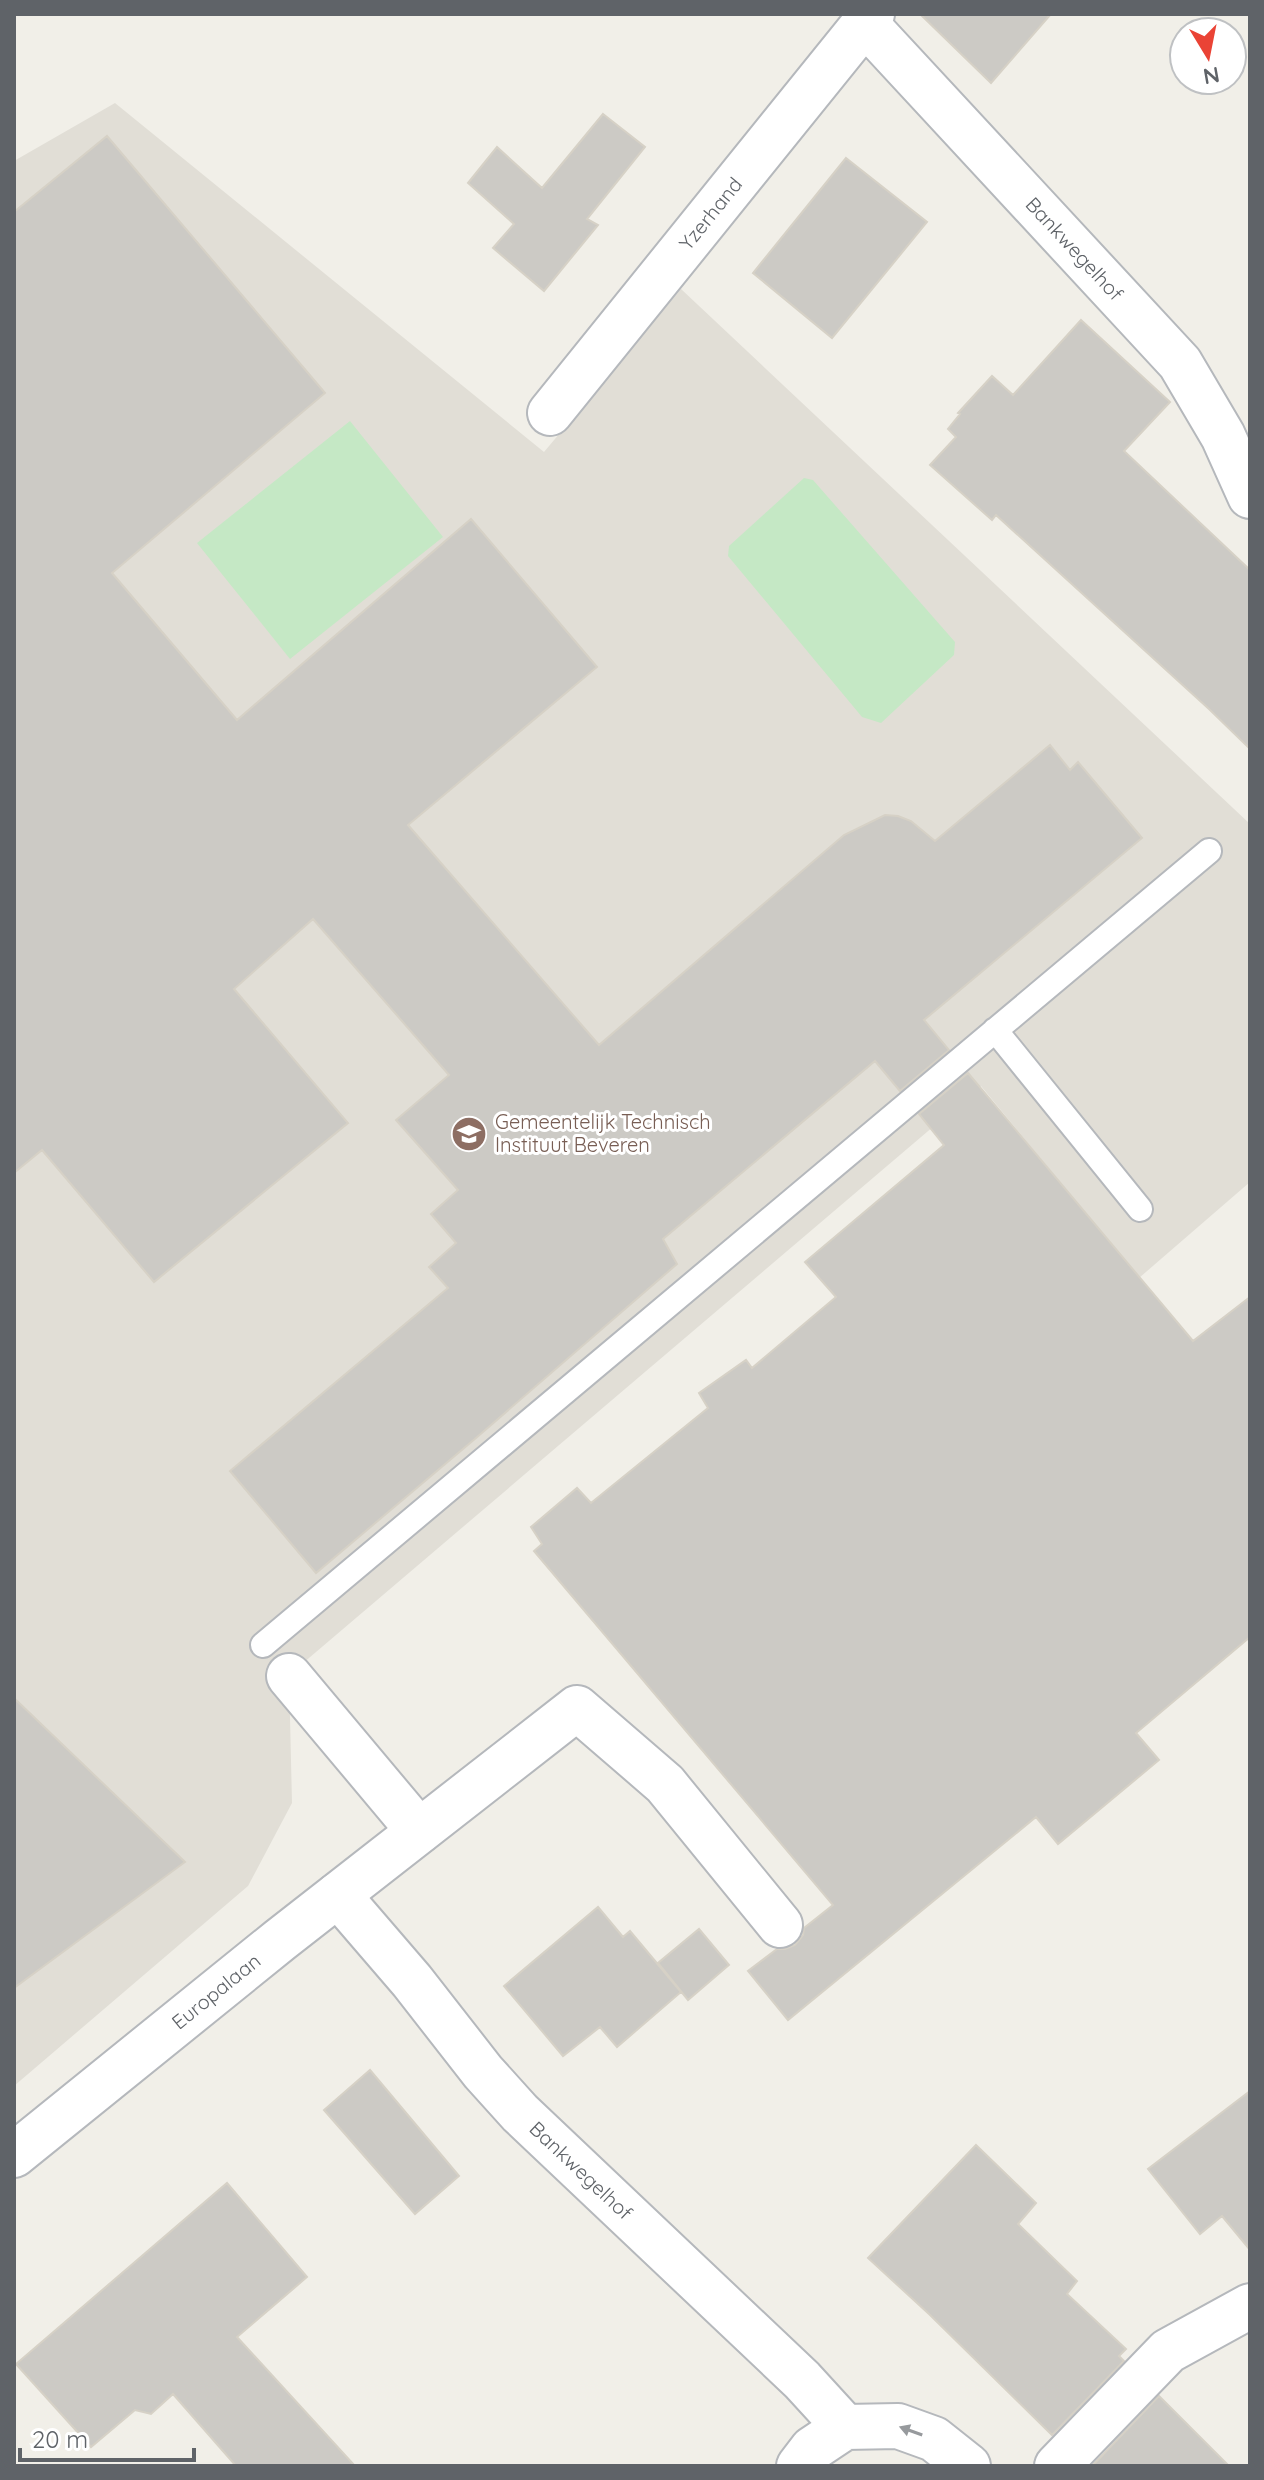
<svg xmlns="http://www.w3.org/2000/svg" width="1264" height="2480" font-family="Quicksand,sans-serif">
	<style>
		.education { fill: #e1ded6 }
		.green { fill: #c5e8c5 }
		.building { fill: #cccac5; stroke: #d6d1c6; stroke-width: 2 }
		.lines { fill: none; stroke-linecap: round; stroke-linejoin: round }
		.service-casing { stroke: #b5b8bc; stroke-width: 28 }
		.minor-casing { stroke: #b5b8bc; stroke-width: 48 }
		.service { stroke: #fff; stroke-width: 24 }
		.minor { stroke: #fff; stroke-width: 44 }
		.oneway { fill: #979a9d }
		.labels { text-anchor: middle; stroke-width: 6; stroke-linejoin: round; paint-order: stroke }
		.street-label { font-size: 20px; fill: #5f6368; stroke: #fff }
		.education-label { font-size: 20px; fill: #785e54; stroke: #fff; text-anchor: start }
	</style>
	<rect width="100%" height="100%" fill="#f1efe8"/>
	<path class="education" d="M115 103 544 452 681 289 1250 824V1182L1139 1278 981 1086 289 1675 292 1803 248 1886 14 2086V161Z"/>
	<path class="green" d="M350 421 443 537 290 659 197 543Z
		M804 478 813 480 955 642 954 655 881 723 862 717 728 556 729 546Z"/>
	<path class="building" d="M920 14H1051L991 83Z
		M603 114 645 147 587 219 598 225 544 291 493 248 514 224 468 183 497 147 542 188Z
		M107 136 325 393 112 573 237 720 471 519 597 667 408 825 599 1045 844 835 885 815 898 816 911 821 935 841 1050 745 1070 770 1078 762 1142 838 924 1020 949 1050 900 1091 875 1061 663 1239 677 1264 476 1438 316 1573 230 1471 448 1288 429 1267 456 1243 431 1214 458 1190 396 1120 449 1075 313 919 234 989 348 1123 154 1282 42 1150 14 1173V212Z
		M846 158 927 222 832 338 753 273Z
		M1081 320 1170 402 1124 451 1250 570V749L1209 709 996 515 992 520 930 465 956 437 948 429 960 414 958 413 992 376 1013 395Z
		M968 1073 1193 1341 1250 1297V1637L1136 1733 1159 1760 1058 1844 1036 1817 788 2020 748 1971 777 1949H785L795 1945 803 1935 804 1928 833 1905 534 1551 542 1544 531 1527 577 1488 591 1503 708 1408 699 1393 746 1360 752 1368 836 1297 805 1262 944 1145 919 1114Z
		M14 1698 185 1862 14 1988Z
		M598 1907 623 1937 630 1931 681 1992 617 2047 600 2027 563 2056 504 1986Z
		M699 1929 729 1965 688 2000 658 1963Z
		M370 2070 459 2176 415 2214 324 2110Z
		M1250 2091V2250L1222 2216 1200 2234 1148 2169Z
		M976 2145 1036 2203 1018 2224 1077 2281 1067 2294 1126 2349 1119 2356 1124 2361 1052 2435 929 2314 868 2258Z
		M227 2183 307 2277 237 2337 355 2466H236L173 2394 151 2414 135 2410 91 2447 16 2364Z
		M1159 2396 1229 2466H1092Z"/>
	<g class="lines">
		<defs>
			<path id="service" d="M995 1030 1140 1209
				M263 1645 1209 851"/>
			<g id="minor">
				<path id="s1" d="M865 23 1180 363 1223 436 1250 496"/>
				<path id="s2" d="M550 413 872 14"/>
				<path d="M289 1676 419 1831"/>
				<path id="s3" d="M338 1895 412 1981 483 2072 520 2113 802 2380 845 2427"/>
				<path id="s4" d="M14 2155 280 1940 577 1708 665 1784 780 1925"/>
				<path d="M799 2466 812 2449 845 2427 898 2426 934 2439 968 2466"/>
				<path d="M1057 2466 1168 2351 1250 2306"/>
			</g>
		</defs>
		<use href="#service" class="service-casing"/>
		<use href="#minor" class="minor-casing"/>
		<use href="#service" class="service"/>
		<use href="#minor" class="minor"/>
	</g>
	<defs><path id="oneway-solid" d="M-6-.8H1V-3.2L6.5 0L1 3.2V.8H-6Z" transform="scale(2)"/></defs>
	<use class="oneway" href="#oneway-solid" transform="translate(911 2431) rotate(-160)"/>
	<defs>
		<symbol id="school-disc" viewBox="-11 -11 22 22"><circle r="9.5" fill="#8d6e63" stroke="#fff"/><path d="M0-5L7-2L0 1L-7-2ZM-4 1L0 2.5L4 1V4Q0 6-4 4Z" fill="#fff"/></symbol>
	</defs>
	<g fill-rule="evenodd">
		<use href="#school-disc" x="449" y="1114" width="40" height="40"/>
	</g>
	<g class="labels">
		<g class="street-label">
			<text dy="7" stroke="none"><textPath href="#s2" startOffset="256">Yzerhand</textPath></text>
			<text dy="7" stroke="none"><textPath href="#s1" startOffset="308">Bankwegelhof</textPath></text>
			<text dy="7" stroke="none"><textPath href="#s4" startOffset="260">Europalaan</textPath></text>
			<text dy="7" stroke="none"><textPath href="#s3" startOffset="368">Bankwegelhof</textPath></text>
		</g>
		<g class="education-label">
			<text x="495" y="1129">Gemeentelijk Technisch<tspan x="495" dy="23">Instituut Beveren</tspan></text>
		</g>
	</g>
	<rect width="1264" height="2480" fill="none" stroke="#5f6368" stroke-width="32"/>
	<g transform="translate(1208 56) rotate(170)"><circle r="38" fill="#ffffff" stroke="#bfc1c3" stroke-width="2"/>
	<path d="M0-6L14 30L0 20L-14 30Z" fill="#ea4335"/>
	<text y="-12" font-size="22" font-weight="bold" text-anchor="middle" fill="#5f6368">N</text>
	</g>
	<path d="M20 2448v12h174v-12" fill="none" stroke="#5f6368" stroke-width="4"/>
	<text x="32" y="2448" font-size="24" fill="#5f6368" stroke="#ffffff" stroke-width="6" paint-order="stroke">20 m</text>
</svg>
